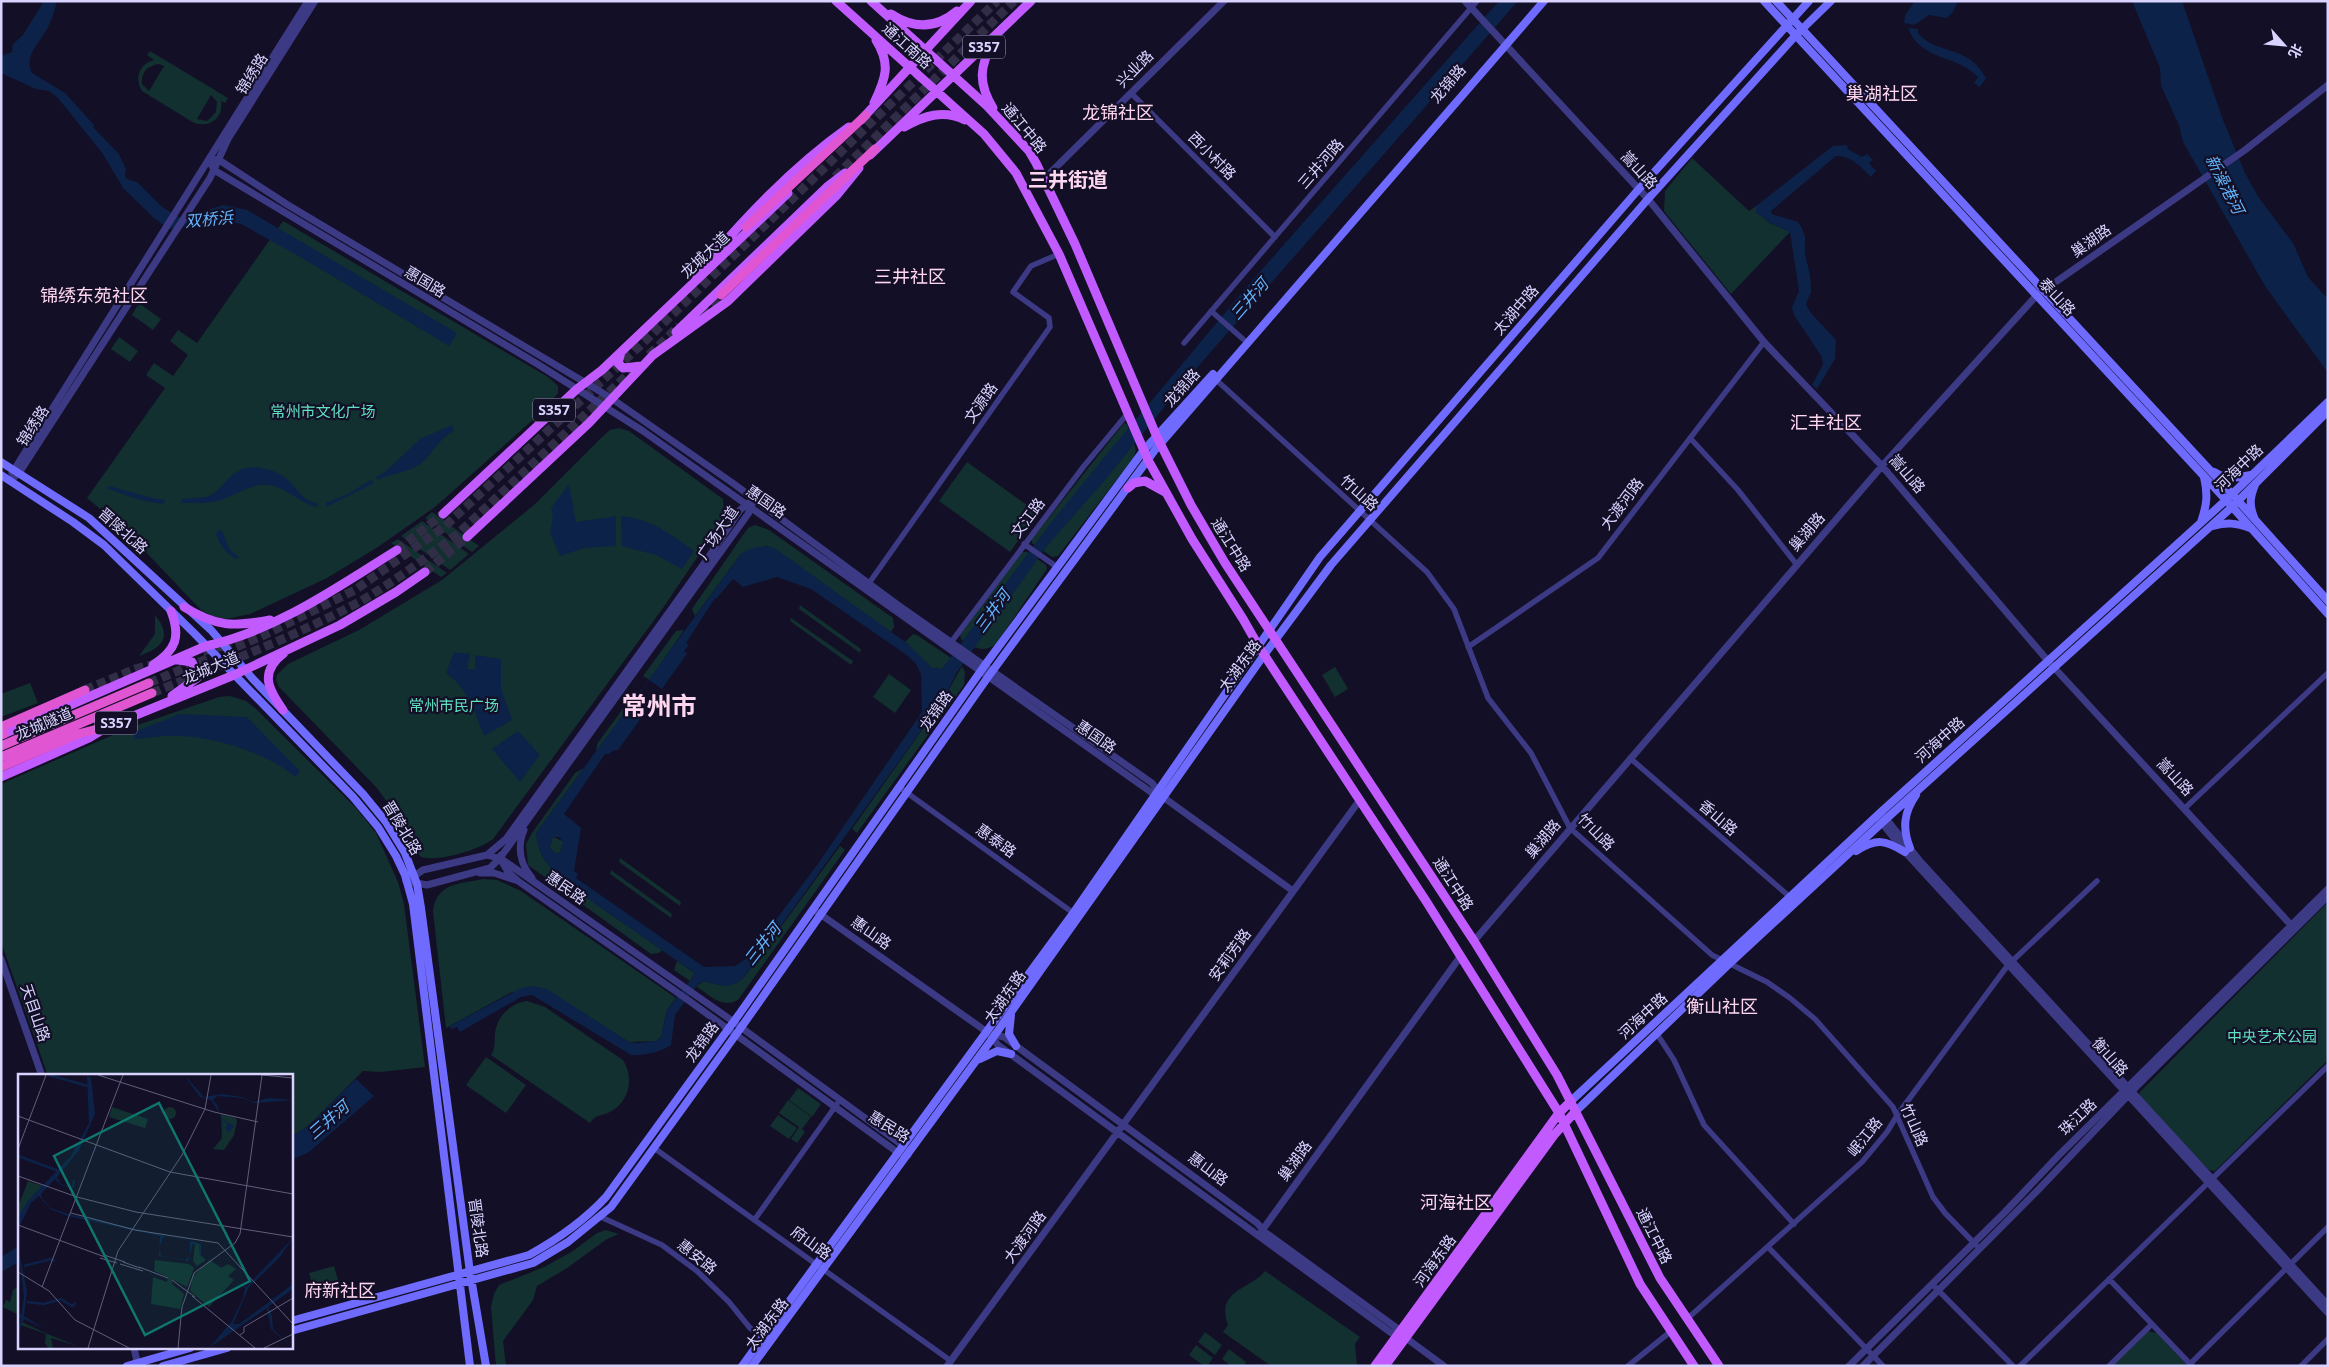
<svg xmlns="http://www.w3.org/2000/svg" width="2329" height="1367" font-family="'Noto Sans','Noto Sans SC',sans-serif">
	<style>
		.green { fill: #12302f; fill-rule: evenodd }
		.water { fill: #0c2248; fill-rule: evenodd }
		.pier { fill: #130f26 }
		.lines { fill: none; stroke-linecap: round; stroke-linejoin: round }
		.primary-tunnel { stroke: #312d47; stroke-width: 9; stroke-dasharray: 9 4.5; stroke-linecap: butt }
		.trunk-tunnel { stroke: #312d47; stroke-width: 9; stroke-dasharray: 9 4.5; stroke-linecap: butt }
		.minor { stroke: #3d3a85; stroke-width: 5.5 }
		.tertiary { stroke: #3d3a85; stroke-width: 7 }
		.secondary { stroke: #6f6bff; stroke-width: 8 }
		.primary { stroke: #c25bff; stroke-width: 9 }
		.trunk { stroke: #e055d1; stroke-width: 9 }
		.labels { text-anchor: middle; stroke-width: 4.5; stroke-linejoin: round; paint-order: stroke }
		.shield { fill: #130f26; stroke: #9e99be; stroke-width: 1 }
		.shield-label { font-size: 14px; font-weight: bold; fill: #d9d4ff }
		.street-label { font-size: 15px; fill: #d9d4ff; stroke: #130f26 }
		.park-label { font-size: 15px; fill: #5fe0c0; stroke: #130f26 }
		.water-label { font-size: 16px; font-style: italic; fill: #62b6ff; stroke: #130f26 }
		.quarter-label { font-size: 18px; fill: #ffd6f0; stroke: #130f26 }
		.district-label { font-size: 20px; font-weight: bold; fill: #ffd6f0; stroke: #130f26 }
		.town-label { font-size: 25px; font-weight: bold; fill: #ffd6f0; stroke: #130f26 }
		.inset-river { fill: none; stroke: #0c2248; stroke-width: 2.5 }
		.inset-road { fill: none; stroke: #625e7d; stroke-width: 1 }
		.view { fill: #0f766e; fill-opacity: 0.15; stroke: #0f766e; stroke-width: 2.5 }
		.inset-edge { fill: none; stroke: #d9d4ff; stroke-width: 2.5 }
	</style>
	<rect width="100%" height="100%" fill="#130f26"/>
	<path class="green" d="M150 51 228 98 225 103 221 101C224 118 210 128 194 123L142 91C134 78 139 64 154 60L147 55ZM159 64 164 66 149 91 142 84C141 71 148 66 159 64ZM211 95 217 102 216 112 207 121 197 119Z
		M1692 158 1749 211 1756 206V212L1770 223 1790 232 1731 294 1664 211 1665 191Z
		M283 221 548 377 558 386V393L545 409 435 507 378 547 327 578 250 614 226 619 212 616 201 610 121 526 87 498 165 388 146 375 154 363 173 376 188 355 170 341 178 330 197 343Z
		M139 303 161 319 153 330 132 315Z
		M119 337 138 351 130 362 111 349Z
		M1124 423 1127 424 1136 450 1134 457 1058 556 1052 557 1032 543V539Z
		M619 428 629 431 723 499 724 513 721 522 663 608 493 839C479 850 439 862 421 857L412 847 392 809 377 788 279 687 276 680 277 675 288 664 359 630 442 580 534 505 601 438 610 430Z
		M967 462 1038 513 1010 552 939 501Z
		M432 512 479 546 472 552 425 518Z
		M422 521 469 554 450 570 401 536Z
		M755 525 769 530 893 618 894 627 891 632 768 546 741 554 695 616 692 609 743 535 748 528Z
		M398 539 447 573 441 577 391 543Z
		M1022 552H1027L1046 565 1047 569 996 644C983 654 973 647 961 639L960 635Z
		M800 605 861 649 860 653 799 609Z
		M155 615C173 637 162 648 139 656L155 634Z
		M791 618 853 661 851 665 790 621Z
		M684 630 650 680 643 676 676 631Z
		M913 634 917 635 951 658 942 669 932 668 905 642Z
		M962 666 965 672 964 685 857 833 852 829 943 700Z
		M1335 667 1348 689 1335 697 1322 675Z
		M889 674 911 690 895 713 873 697Z
		M30 683 38 703 1 717V694Z
		M230 696 246 701 255 708 357 809 376 833 398 882 404 904 425 1067 381 1072 363 1071 308 1126 291 1137V1076H48L1 942V784L129 728 219 697Z
		M627 703 630 707 596 753 597 744Z
		M584 768 536 833C540 862 549 866 570 883V886L662 950 659 953 651 954 528 865 526 844 532 833 575 773Z
		M554 837 564 842 560 852 556 854 550 848 552 839Z
		M840 846 845 850 738 1000C722 1009 709 995 696 986L704 981C721 986 732 989 745 976Z
		M620 858 681 902 680 906 619 862Z
		M611 870 672 914 671 918 610 874Z
		M484 879 497 880 521 891 676 998 667 1010 661 1037 656 1041 629 1042 568 1004 556 995 512 992 446 1028 433 911C437 882 460 884 484 879Z
		M2328 902V1060L2215 1171 2209 1170 2141 1100 2139 1093Z
		M677 961 693 972V976L690 981 674 970Z
		M527 1001 545 1007 623 1060C634 1077 630 1102 610 1112 602 1116 596 1114 590 1123L491 1055C496 1047 494 1042 495 1033 497 1016 511 1003 527 1001Z
		M486 1057 526 1085 506 1113 466 1085Z
		M798 1088 821 1104 812 1117 789 1100Z
		M788 1100 811 1117 802 1129 805 1132 797 1143 791 1139 799 1127 779 1113Z
		M778 1115 797 1128 789 1139 770 1126Z
		M606 1230 619 1234 607 1239 567 1268 537 1286 533 1300 503 1341 506 1366H496L491 1307 494 1294 499 1285 544 1267 573 1251 597 1233Z
		M334 1266 338 1280 313 1287 309 1273Z
		M1265 1271 1360 1337 1355 1344 1357 1366H1271L1223 1332 1228 1325C1215 1289 1252 1289 1265 1271Z
		M19 1286V1315L3 1307 6 1300 10 1302 13 1290Z
		M2147 1331 2157 1333 2188 1366H2112Z
		M1205 1332 1222 1345 1215 1355 1198 1342Z
		M1196 1345 1213 1358 1207 1366H1204L1189 1355Z
		M1229 1349 1246 1362 1244 1366H1231L1222 1359Z"/>
	<path class="water" d="M44 1H57C55 10 52 19 48 27 41 42 23 55 32 73L65 93 94 125 93 127 119 154 126 169 125 176 127 179 137 182 162 207 181 218 224 205 247 210 457 333 449 346 302 258 241 224 231 222 169 229 154 218 123 188 103 154 58 98 49 91 36 89 1 73V56L12 52 13 44 23 35Z
		M1499 1H1518L1188 378 1105 480 1047 546 957 672 943 700 745 976C731 990 722 986 704 981L698 984 675 1015 671 1045C661 1052 643 1056 631 1055L532 995 521 997 460 1032 457 1027 451 1029 450 1026 521 988 533 986 547 989 629 1042 639 1043 656 1041 661 1037 667 1010 693 977V972L570 886V883C549 866 540 862 536 833L741 554C753 547 763 544 776 549L908 644 932 668 942 669 1046 529 1106 455 1250 283ZM777 577 811 589 908 656 916 664 921 674 922 712 815 868 746 959 735 966 704 967 576 878 578 874 574 871 581 828 564 814 605 754H609L614 750H618L687 654 684 651 689 645 686 643 715 598 716 599 733 579 743 587ZM554 837H559L563 842 560 852 556 854 550 848 552 839Z
		M1915 1H1958L1953 12 1947 18 1929 15 1914 25 1904 23 1905 15Z
		M2132 1H2182L2223 120 2245 173 2259 198 2293 243 2308 277 2327 298 2328 373 2265 286 2183 142 2179 125 2161 86 2160 68Z
		M1908 28 1918 29V33C1937 56 1967 43 1986 78L1980 87 1974 83 1978 77C1956 54 1920 61 1908 28Z
		M1847 145 1848 149 1862 157 1867 154 1873 160 1869 163 1876 171 1871 177C1860 166 1852 156 1836 156L1771 211 1772 214 1798 222 1802 228 1805 237V254L1810 275 1811 292 1806 304 1810 312 1836 340 1835 359 1817 389 1812 385 1823 364 1822 357 1794 315 1792 307 1799 291 1790 232 1770 223 1756 212V206L1833 146Z
		M452 425 454 431C439 439 434 451 423 462 412 472 392 473 378 480L376 477 386 471 420 439Z
		M254 467C266 468 278 471 287 479 298 488 302 502 318 503V507C300 504 288 488 269 485 251 483 235 496 217 501 206 504 193 503 182 503V499L206 497 215 493 232 475 242 469Z
		M371 480 374 483 326 507V503L348 494Z
		M569 484 576 522 616 516V546L584 548 560 556 550 533 553 514 551 508Z
		M109 486 152 498 165 500 164 504C144 502 126 496 107 488Z
		M621 516C651 519 671 534 694 551L682 569 656 555 622 546Z
		M219 530 222 531 230 550 239 557 237 559C227 555 219 544 216 534Z
		M454 652 470 654 467 669H475V655L501 659V688L512 720 484 736C475 713 468 688 446 673Z
		M180 714 247 717 300 771 295 777C269 753 211 736 177 736 162 735 148 739 134 739V732Z
		M518 731 540 755 520 782 492 749Z
		M356 1079 374 1096 309 1152 291 1160V1137L308 1126Z
		M19 1246V1262L1 1272V1257Z"/>
	<path class="pier" d="M649 680 662 689 643 715 630 706Z"/>
	<g class="lines">
		<path class="primary-tunnel" d="M397 550 443 514
			M425 572 467 537"/>
		<path class="trunk-tunnel" d="M835 177 1014 1
			M692 324 721 295
			M649 355 679 326
			M203 651 231 644
			M149 683 260 637 355 590 444 527 643 343 997 1
			M85 690 135 669 159 663
			M152 693C223 664 294 637 361 601 395 581 429 556 460 532L639 364"/>
		<path class="minor" d="M1131 93 1275 237
			M1211 311 1243 339
			M1184 343 1477 1
			M1213 377 1427 572 1454 609 1488 698 1531 753 1570 828 1712 955 1767 982 1790 998 1815 1019 1893 1107 1933 1197 1945 1213 1976 1245
			M1690 438 1738 490 1797 565
			M1024 544 1057 567
			M867 586 1050 327 1049 318 1013 292 1031 266 1059 254
			M952 641 1084 466 1128 413
			M1468 647 1598 558 1764 342
			M1630 758 1790 897
			M899 787 1076 915
			M2185 808 2328 673
			M1657 1034 1674 1060 1704 1125 1794 1224
			M654 1148 951 1361
			M601 1217 662 1245 697 1271 729 1302 750 1328 763 1337
			M755 1219 837 1104
			M1768 1247 1883 1366
			M2109 1279 2192 1366
			M1932 1284 2013 1366
			M1687 1319 1862 1162 1887 1132 1898 1114 2008 965 2097 881
			M2190 1364 2328 1227
			M1628 1366 1670 1332
			M2020 1366 2328 1066
			M2109 1366 2152 1324
			M2301 1366 2328 1339"/>
		<path class="tertiary" d="M1465 1 1648 199 1764 342 1882 466 2048 661 2291 925 2294 930
			M209 159 214 170 539 365 643 431 1155 795 1163 797 1293 891
			M209 159 219 160 288 205 611 398 734 484 898 605 1152 783 1161 795
			M1045 178 1224 1
			M12 473 308 1
			M10 481 19 473 210 178 228 139 315 1
			M1883 815 1919 860 2328 1305
			M1879 819 1905 852 2328 1313
			M524 830C517 847 520 864 532 878
			M487 855 500 858 724 1015 902 1145 905 1149
			M501 855 500 858 508 872 518 881 688 1000 897 1152 908 1155
			M480 873H494L515 880
			M411 878 423 870 487 855 506 839 708 558 740 510 750 502
			M406 881 427 885 490 868 500 858 748 514 752 505
			M813 909 987 1032 998 1045 1390 1332 1400 1337
			M1474 941 1882 466 2037 295 2245 150 2328 85
			M1 959 42 1076
			M992 1034 1004 1037 1257 1223 1266 1233 1401 1331 1406 1338 1444 1366
			M1261 1232 1460 957
			M134 1348 138 1366
			M947 1366 1359 801
			M1849 1366 2005 1212 2059 1155 2328 889
			M1863 1366 2039 1189 2137 1086 2328 896"/>
		<path class="secondary" d="M1764 1 2226 500 2328 614
			M1776 1 2232 494 2328 601
			M1 462 89 518 211 630 252 678 363 794 386 822 405 853 417 884 421 908 470 1272 486 1366
			M2214 472C2227 480 2237 478 2251 475
			M1 475 73 522 104 545 195 634 353 797 378 827 396 856 405 875 413 904 470 1366
			M2254 517C2249 505 2250 497 2255 485
			M2201 522C2207 505 2208 494 2204 477
			M2213 526C2227 522 2236 523 2250 528
			M1910 848C1902 828 1904 812 1916 795
			M1856 851C1877 838 1885 840 1905 852
			M1011 1015 1009 1034 1016 1046
			M980 1059 997 1051 1011 1054
			M1571 1101 1881 812 2226 500 2328 402
			M1576 1111 1730 963 1886 819 2232 507 2328 411
			M291 1321 529 1255C558 1239 583 1222 606 1197L740 1013 985 665 1144 450 1213 374
			M291 1331 533 1263 568 1242 611 1207 740 1029 988 677 1155 450 1544 1
			M127 1366 190 1348
			M163 1366 227 1348
			M742 1366 1074 912 1320 557 1638 190 1809 1
			M752 1366 992 1039 1264 655 1331 565 1648 199 1796 35 1831 1"/>
		<path class="primary" d="M836 1 984 134 1016 173 1059 254 1148 460 1192 539 1243 619 1259 647 1426 901 1559 1113 1640 1284 1694 1366
			M871 1 987 106 1029 151 1036 163 1075 244 1157 437 1191 505 1225 563 1474 941 1557 1075 1660 1278 1719 1366
			M891 14C914 29 936 29 957 11
			M874 103C886 78 891 64 876 40
			M993 108C978 83 979 66 994 41
			M861 120 971 1
			M904 127C924 116 943 109 965 120
			M870 155 1031 1
			M696 275C741 222 791 168 849 127
			M676 332 828 186 845 173
			M621 352 618 363 623 368 642 366
			M1128 488 1134 483 1145 481 1165 492
			M443 514 577 389 602 370 788 193
			M467 537 589 423 653 355 728 301 837 195 859 168
			M184 607C217 627 233 627 270 620
			M153 665C176 650 181 637 171 611
			M172 696 197 678V673L192 662 178 660
			M283 710C268 689 259 672 284 653
			M1 735 206 646C277 630 336 588 397 550
			M1 777 89 738 109 726 234 675 340 625 396 592 425 572
			M1375 1366 1559 1113 1571 1101
			M1385 1366 1554 1135 1576 1111"/>
		<path class="trunk" d="M746 227 866 115
			M721 295 875 149
			M1 727 85 690
			M1 735 4 734
			M1 746 149 683
			M1 757 152 693
			M1 767 78 734 109 726"/>
	</g>
	<g class="labels">
		<g class="shield">
			<rect x="963" y="35.5" width="42" height="23" rx="4"/>
			<rect x="533" y="398.5" width="42" height="23" rx="4"/>
			<rect x="95" y="711.5" width="42" height="23" rx="4"/>
		</g>
		<g class="shield-label">
			<text x="984" y="52">S357</text>
			<text x="554" y="415">S357</text>
			<text x="116" y="728">S357</text>
		</g>
		<g class="street-label">
			<text transform="translate(907 46) rotate(42)" y="5">通江南路</text>
			<text transform="translate(1135 69) rotate(-45)" y="5">兴业路</text>
			<text transform="translate(252 74) rotate(-58)" y="5">锦绣路</text>
			<text transform="translate(1448 84) rotate(-49)" y="5">龙锦路</text>
			<text transform="translate(1024 128) rotate(50)" y="5">通江中路</text>
			<text transform="translate(1212 156) rotate(45)" y="5">西小村路</text>
			<text transform="translate(1321 164) rotate(-49)" y="5">三井河路</text>
			<text transform="translate(1639 170) rotate(47)" y="5">嵩山路</text>
			<text transform="translate(2091 241) rotate(-35)" y="5">巢湖路</text>
			<text transform="translate(705 255) rotate(-43)" y="5">龙城大道</text>
			<text transform="translate(425 282) rotate(31)" y="5">惠国路</text>
			<text transform="translate(2057 297) rotate(47)" y="5">泰山路</text>
			<text transform="translate(1516 310) rotate(-49)" y="5">太湖中路</text>
			<text transform="translate(1182 388) rotate(-48)" y="5">龙锦路</text>
			<text transform="translate(981 403) rotate(-55)" y="5">文源路</text>
			<text transform="translate(33 426) rotate(-57)" y="5">锦绣路</text>
			<text transform="translate(2239 468) rotate(-44)" y="5">河海中路</text>
			<text transform="translate(1907 474) rotate(49)" y="5">嵩山路</text>
			<text transform="translate(1359 493) rotate(42)" y="5">竹山路</text>
			<text transform="translate(766 502) rotate(35)" y="5">惠国路</text>
			<text transform="translate(1622 504) rotate(-53)" y="5">大渡河路</text>
			<text transform="translate(1028 518) rotate(-53)" y="5">文江路</text>
			<text transform="translate(123 531) rotate(42)" y="5">晋陵北路</text>
			<text transform="translate(1807 532) rotate(-49)" y="5">巢湖路</text>
			<text transform="translate(718 533) rotate(-56)" y="5">广场大道</text>
			<text transform="translate(1231 545) rotate(58)" y="5">通江中路</text>
			<text transform="translate(1240 666) rotate(-54)" y="5">太湖东路</text>
			<text transform="translate(211 668) rotate(-23)" y="5">龙城大道</text>
			<text transform="translate(936 711) rotate(-55)" y="5">龙锦路</text>
			<text transform="translate(44 724) rotate(-23)" y="5">龙城隧道</text>
			<text transform="translate(1096 737) rotate(35)" y="5">惠国路</text>
			<text transform="translate(1940 740) rotate(-42)" y="5">河海中路</text>
			<text transform="translate(2175 777) rotate(47)" y="5">嵩山路</text>
			<text transform="translate(1718 818) rotate(41)" y="5">香山路</text>
			<text transform="translate(402 828) rotate(59)" y="5">晋陵北路</text>
			<text transform="translate(1596 832) rotate(45)" y="5">竹山路</text>
			<text transform="translate(1543 839) rotate(-50)" y="5">巢湖路</text>
			<text transform="translate(996 841) rotate(36)" y="5">惠泰路</text>
			<text transform="translate(1453 884) rotate(57)" y="5">通江中路</text>
			<text transform="translate(566 888) rotate(35)" y="5">惠民路</text>
			<text transform="translate(871 933) rotate(35)" y="5">惠山路</text>
			<text transform="translate(1230 955) rotate(-54)" y="5">安莉芳路</text>
			<text transform="translate(1005 997) rotate(-55)" y="5">太湖东路</text>
			<text transform="translate(35 1013) rotate(71)" y="5">天目山路</text>
			<text transform="translate(1643 1016) rotate(-43)" y="5">河海中路</text>
			<text transform="translate(702 1042) rotate(-54)" y="5">龙锦路</text>
			<text transform="translate(2110 1057) rotate(48)" y="5">衡山路</text>
			<text transform="translate(2078 1117) rotate(-44)" y="5">珠江路</text>
			<text transform="translate(1914 1125) rotate(66)" y="5">竹山路</text>
			<text transform="translate(889 1127) rotate(32)" y="5">惠民路</text>
			<text transform="translate(1865 1137) rotate(-51)" y="5">岷江路</text>
			<text transform="translate(1295 1161) rotate(-54)" y="5">巢湖路</text>
			<text transform="translate(1208 1169) rotate(37)" y="5">惠山路</text>
			<text transform="translate(478 1228) rotate(82)" y="5">晋陵北路</text>
			<text transform="translate(1654 1236) rotate(63)" y="5">通江中路</text>
			<text transform="translate(1025 1237) rotate(-54)" y="5">大渡河路</text>
			<text transform="translate(811 1243) rotate(36)" y="5">府山路</text>
			<text transform="translate(697 1257) rotate(39)" y="5">惠安路</text>
			<text transform="translate(1435 1261) rotate(-54)" y="5">河海东路</text>
			<text transform="translate(767 1324) rotate(-53)" y="5">太湖东路</text>
		</g>
		<g class="park-label">
			<text x="323" y="417">常州市文化广场</text>
			<text x="454" y="711">常州市民广场</text>
			<text x="2272" y="1042">中央艺术公园</text>
		</g>
		<g class="water-label">
			<text transform="translate(2225 184) rotate(63)" y="6">新澡港河</text>
			<text transform="translate(209 219) rotate(-5)" y="6">双桥浜</text>
			<text transform="translate(1249 299) rotate(-49)" y="6">三井河</text>
			<text transform="translate(992 611) rotate(-54)" y="6">三井河</text>
			<text transform="translate(762 944) rotate(-52)" y="6">三井河</text>
			<text transform="translate(328 1120) rotate(-41)" y="6">三井河</text>
		</g>
		<g class="quarter-label">
			<text x="1882" y="100">巢湖社区</text>
			<text x="1118" y="119">龙锦社区</text>
			<text x="910" y="283">三井社区</text>
			<text x="94" y="302">锦绣东苑社区</text>
			<text x="1826" y="429">汇丰社区</text>
			<text x="1722" y="1013">衡山社区</text>
			<text x="1456" y="1209">河海社区</text>
			<text x="340" y="1297">府新社区</text>
		</g>
		<g class="district-label">
			<text x="1068" y="187">三井街道</text>
		</g>
		<g class="town-label">
			<text x="659" y="715">常州市</text>
		</g>
	</g>
	<g transform="translate(18 1074)">
		<rect width="275" height="275" fill="#130f26"/>
		<path d="M146 39a6 6 0 1 1 12 0a6 6 0 1 1-12 0ZM94 33 130 45 127 54 91 43ZM203 40 218 44 219 48 216 61 206 76 195 75 204 64ZM10 107 25 112 10 127 0 147V133ZM177 170H181L182 181 188 186 179 192 175 187ZM137 186 171 190 176 194 169 213 154 205V210L166 220 162 235 133 230 135 203 149 208 150 203 136 197ZM192 186 203 194 210 190 218 195 210 202 216 206 191 233 172 217 175 202ZM4 248 25 258 59 272 33 264 35 274H30L27 269 28 260 3 251Z" fill="#12302f"/>
		<path d="M69 1 73 4 77 40 61 76 39 103 43 110 54 113 55 106H57L56 113 54 114 43 111 37 105 23 120 24 124 32 134 51 140 181 169 183 171V181L188 186 182 181 181 170H175L170 187 141 182 142 162 50 142 32 135 21 122 13 129 0 155 2 140 10 127 53 82 71 49ZM146 162 172 167V182L167 186 143 182 141 173ZM158 1 169 4 186 23 204 20 224 23 235 28 251 24 275 26 236 29 224 24 199 22 195 26 199 31 204 45 216 52 210 59 207 53 210 50 204 46 206 60 202 40 193 26 182 23 168 4ZM275 164 261 184 231 213 215 250H221L275 210V215L250 233 254 241 255 255 275 274 253 255 249 234 191 274 214 247 225 224 227 214 217 207 228 213ZM0 173 9 217 6 242 27 255 6 245 0 260 3 245 0 240 3 241 6 223Z" fill="#0c2248" fill-rule="evenodd"/>
		<path class="inset-river" d="M31 1 70 12M0 82 41 97M6 192 33 185 37 187M9 228 26 230 43 225 54 232 58 229"/>
		<path class="inset-road" d="M80 1 196 38 240 48M244 1 275 4M0 42 152 98 275 120M0 75 28 1M0 102 59 123 118 138 275 163M53 139 117 156 200 169 275 250M0 151 87 183M86 181 107 188M82 184 99 189M105 188 122 194M102 190 125 197M121 193 150 204M0 198 31 217 57 246 111 274M154 206 177 223M24 213 105 1M174 222 237 274M222 261 226 258V253L275 224M70 274 100 177 164 81 187 35 193 1M160 274 164 233 176 199 217 169 222 160 244 1M246 274 275 260"/>
		<path class="view" d="M141 29 232 207 127 261 36 82Z"/>
		<rect width="275" height="275" class="inset-edge"/>
	</g>
	<rect width="2329" height="1367" fill="none" stroke="#d9d4ff" stroke-width="5"/>
	<g transform="translate(2284 45) rotate(117)" stroke="#130f26" stroke-width="4" paint-order="stroke">
	<path d="M0-4L9 19L0 12L-9 19Z" fill="#d9d4ff"/>
	<text y="-8" font-size="14" font-weight="bold" text-anchor="middle" fill="#d9d4ff">北</text>
	</g>
</svg>
